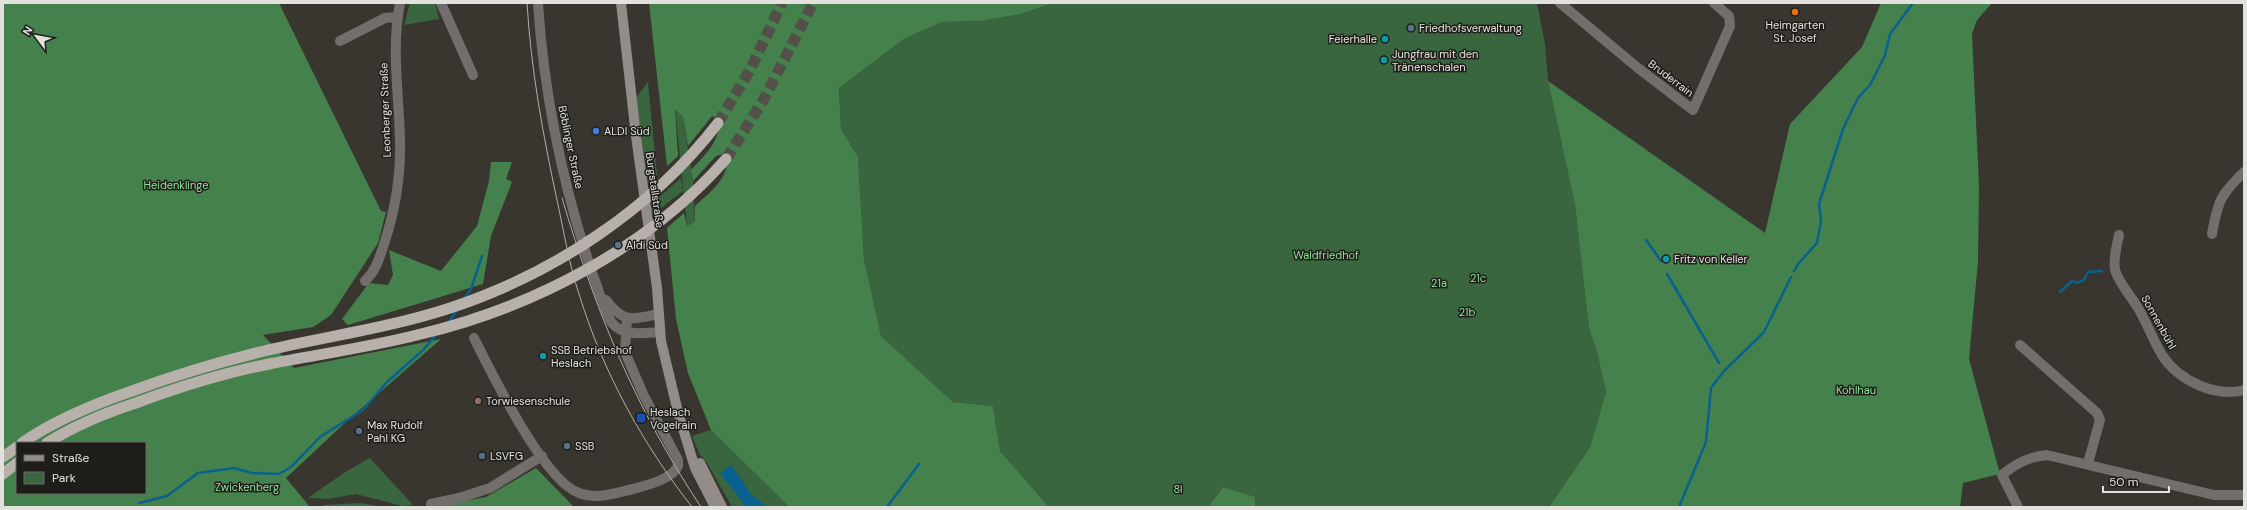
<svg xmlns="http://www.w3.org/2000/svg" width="2247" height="510" font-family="'DM Sans',sans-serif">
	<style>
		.green { fill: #39663e }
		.forest { fill: #45814c; fill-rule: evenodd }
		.water { fill: #08618e }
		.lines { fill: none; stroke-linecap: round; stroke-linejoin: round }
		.stream { stroke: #08618e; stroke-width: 2.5 }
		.trunk-tunnel { stroke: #525048; stroke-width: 11; stroke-dasharray: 11 5.5; stroke-linecap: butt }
		.minor { stroke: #716e6b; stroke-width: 10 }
		.tertiary { stroke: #716e6b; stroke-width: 10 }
		.secondary { stroke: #928d89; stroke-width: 10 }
		.trunk { stroke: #b8b0aa; stroke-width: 11 }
		.tram { stroke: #b0aea8; stroke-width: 1 }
		.food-dot { fill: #e8710a; stroke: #1e1d1a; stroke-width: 1.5 }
		.service-dot { fill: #5c6f8a; stroke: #1e1d1a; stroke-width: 1.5 }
		.culture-dot { fill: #0f9aa8; stroke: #1e1d1a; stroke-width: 1.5 }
		.shop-dot { fill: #3f7fe0; stroke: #1e1d1a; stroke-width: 1.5 }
		.education-dot { fill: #8d6e63; stroke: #1e1d1a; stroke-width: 1.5 }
		.transit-dot { fill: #1a4fb4; stroke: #1e1d1a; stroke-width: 1.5 }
		.labels { text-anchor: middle; stroke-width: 3; stroke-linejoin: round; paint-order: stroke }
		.poi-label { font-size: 11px; fill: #e3e1dd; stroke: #1e1d1a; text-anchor: start }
		.street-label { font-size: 11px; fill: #e3e1dd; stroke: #1e1d1a }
		.park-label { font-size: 11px; fill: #8ee396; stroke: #1e1d1a }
	</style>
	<rect width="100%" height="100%" fill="#38362e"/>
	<path class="green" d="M410 3H435L439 19 404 25Z
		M1053 3H1537L1545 44 1548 81 1575 205 1589 329 1596 348 1606 392 1590 447 1549 507H1255L1254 497 1223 487 1208 507H1049L1000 451 993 406 953 402 881 336 864 259 858 157 841 129 839 88 904 39 942 22 981 21 1021 14Z
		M648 82 657 175 648 183 636 98Z
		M675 108 683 117 693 181 695 221 687 226Z
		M681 178 683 191 652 215 650 205Z
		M711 430 789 507H732L707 463 700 455 692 436Z
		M370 458 413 505 402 506 356 494 329 499 308 498 345 472Z
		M361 503 385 507H322L324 505Z"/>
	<path class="forest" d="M3 3H279L381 211 386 212 378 243 331 315 313 327 263 335 294 368 441 339 347 421 286 478 310 507H3ZM17 443H145V493H17Z
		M649 3H1053L1021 14 981 21 942 22 904 39 839 88 841 129 858 157 864 259 881 336 953 402 993 406 1000 451 1049 507H789L711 430 688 373 676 319 667 228 684 213 687 226 695 221V206C709 193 731 177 726 157L723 154 716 156 693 181 691 170C705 155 720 142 719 120L712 116 688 146 683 117 675 109 678 156 667 166Z
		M1881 3H1992L1977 20 1972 34 1979 186 1978 261 1969 359 2000 474 1963 483 1960 507H1549L1590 447 1606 392 1596 348 1589 329 1575 205 1548 81 1765 233 1790 124 1862 47Z
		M491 162H512L506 179 512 182 491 236 483 284 348 325 342 319 369 283 388 285 393 275 389 250 441 271 477 226 489 181Z
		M536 468 574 507H430L486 497Z
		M1223 487 1255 497V507H1208Z"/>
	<path class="water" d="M731 465 751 494 767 507H746L720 473Z"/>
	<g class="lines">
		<path class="stream" d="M1646 240 1661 261
			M1794 271 1798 264 1817 243 1821 221 1819 204 1843 129 1858 98 1870 85 1885 55 1890 34 1913 3
			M1667 274 1719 363
			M2060 292 2072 281 2077 283 2084 280 2088 272 2102 271
			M464 299 471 289 482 256
			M449 322 458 308
			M139 503 167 496 198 473 234 468 252 473 279 474 291 467 320 437 363 410 387 382 422 351 438 333
			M887 507 919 464
			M1679 507 1706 442 1711 388 1724 371 1764 332 1791 277"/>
		<path class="trunk-tunnel" d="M718 123 750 70 782 3
			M726 159 763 101 813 3"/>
		<path class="minor" d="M441 3 473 75
			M1560 3 1638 68 1693 110 1730 26 1729 16 1714 3
			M340 41 385 18 397 17
			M2212 234C2218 201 2220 195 2244 172
			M2119 235C2117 245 2113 259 2115 269 2116 279 2133 299 2138 308 2147 323 2153 340 2162 355 2178 380 2215 398 2244 390
			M365 281C376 271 379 259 384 244 395 211 401 175 400 140 399 94 391 49 400 3
			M474 338C492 374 544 481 579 493 598 500 615 493 633 489 647 485 671 480 678 466V460L643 394 625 352 627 319
			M2020 345 2097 413 2100 420 2088 463
			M431 504 459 498 490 488 542 456
			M2018 507 2002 475C2017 463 2028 457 2047 455L2214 495H2244"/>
		<path class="tertiary" d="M538 3C544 96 563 187 593 275 597 285 606 316 612 323 624 337 644 333 660 332
			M606 300C624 324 632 319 659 314"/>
		<path class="secondary" d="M621 3 636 136 657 288 661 341 678 412 695 468 715 507
			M700 463 722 507"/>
		<path class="trunk" d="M22 443C55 420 94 404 132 391 175 375 219 362 264 351 324 337 388 328 447 309 552 275 651 210 718 123
			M47 443C74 426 105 413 136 403 179 387 224 373 269 364 320 354 371 347 421 334 534 307 649 247 726 159
			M3 457 17 447
			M3 474 17 463"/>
		<path class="tram" d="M527 3C531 70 543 135 557 200 564 232 569 264 579 294 603 372 642 443 692 507
			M562 198C596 312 635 408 701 507"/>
	</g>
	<circle class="food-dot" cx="1795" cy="12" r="4"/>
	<g class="service-dot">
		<circle cx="1411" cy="28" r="4"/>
		<circle cx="618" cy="245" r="4"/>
		<circle cx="359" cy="431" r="4"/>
		<circle cx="567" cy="446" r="4"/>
		<circle cx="482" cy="456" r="4"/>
	</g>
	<g class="culture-dot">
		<circle cx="1385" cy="39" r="4"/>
		<circle cx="1384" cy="60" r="4"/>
		<circle cx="1666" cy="259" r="4"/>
		<circle cx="543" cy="356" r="4"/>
	</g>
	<circle class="shop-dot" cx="596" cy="131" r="4"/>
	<circle class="education-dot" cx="478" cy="401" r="4"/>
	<rect class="transit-dot" x="636" y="413" width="10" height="10" rx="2"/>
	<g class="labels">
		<g class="poi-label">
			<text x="1795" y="29" text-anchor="middle">Heimgarten<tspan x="1795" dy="13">St. Josef</tspan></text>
			<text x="1419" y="32">Friedhofsverwaltung</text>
			<text x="1377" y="43" text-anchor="end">Feierhalle</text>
			<text x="1392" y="58">Jungfrau mit den<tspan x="1392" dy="13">Tränenschalen</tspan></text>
			<text x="604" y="135">ALDI Süd</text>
			<text x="626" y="249">Aldi Süd</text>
			<text x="1674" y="263">Fritz von Keller</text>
			<text x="551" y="354">SSB Betriebshof<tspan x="551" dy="13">Heslach</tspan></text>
			<text x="486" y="405">Torwiesenschule</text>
			<text x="650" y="416">Heslach<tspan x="650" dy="13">Vogelrain</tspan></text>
			<text x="367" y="429">Max Rudolf<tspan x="367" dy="13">Pahl KG</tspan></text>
			<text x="575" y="450">SSB</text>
			<text x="490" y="460">LSVFG</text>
		</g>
		<g class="street-label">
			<text transform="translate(1671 78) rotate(37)" y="4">Bruderrain</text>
			<text transform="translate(385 110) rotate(-92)" y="4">Leonberger Straße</text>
			<text transform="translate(571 147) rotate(78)" y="4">Böblinger Straße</text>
			<text transform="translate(655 190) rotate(82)" y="4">Burgstallstraße</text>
			<text transform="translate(2159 322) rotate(61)" y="4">Sonnenbühl</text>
		</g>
		<g class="park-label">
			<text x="176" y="189">Heidenklinge</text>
			<text x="1326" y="259">Waldfriedhof</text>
			<text x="1478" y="282">21c</text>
			<text x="1439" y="287">21a</text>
			<text x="1467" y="316">21b</text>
			<text x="1856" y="394">Kohlhau</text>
			<text x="247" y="491">Zwickenberg</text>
			<text x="1178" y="493">8l</text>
		</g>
	</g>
	<rect width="2247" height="510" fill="none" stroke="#e3e1dd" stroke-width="8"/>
	<rect x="16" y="442" width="130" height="52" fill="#1e1d1a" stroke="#6d6b68"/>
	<rect x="24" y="455" width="20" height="6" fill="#928d89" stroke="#6d6b68"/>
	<text x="52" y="462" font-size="12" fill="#e3e1dd">Straße</text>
	<rect x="24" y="472" width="20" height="12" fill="#39663e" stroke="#6d6b68"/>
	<text x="52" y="482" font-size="12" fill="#e3e1dd">Park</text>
	<g transform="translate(36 36) rotate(302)" stroke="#1e1d1a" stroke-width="3" paint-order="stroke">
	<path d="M0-3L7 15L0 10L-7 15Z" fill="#e3e1dd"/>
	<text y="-6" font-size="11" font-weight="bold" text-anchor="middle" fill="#e3e1dd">N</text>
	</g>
	<path d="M2103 486v6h66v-6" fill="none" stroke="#e3e1dd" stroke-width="2"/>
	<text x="2109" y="486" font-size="12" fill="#e3e1dd" stroke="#1e1d1a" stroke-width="3" paint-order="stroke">50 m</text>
</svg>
